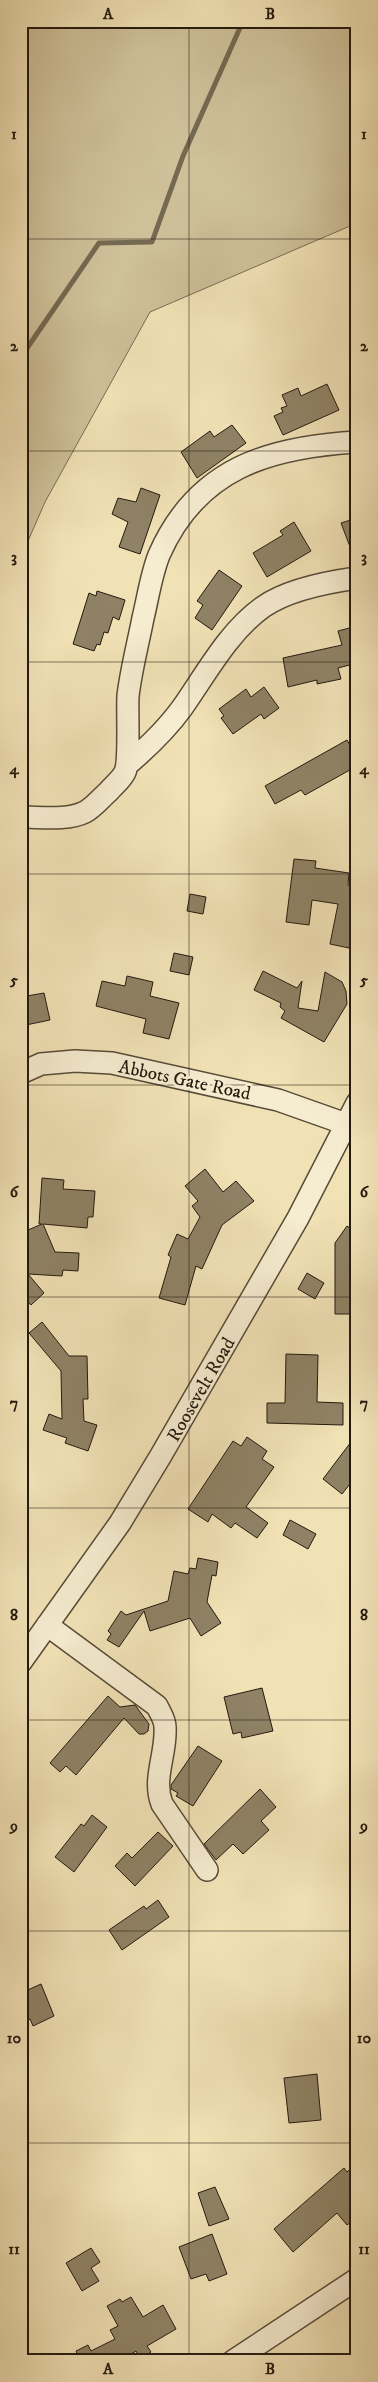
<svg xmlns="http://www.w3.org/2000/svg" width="378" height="2382" font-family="'IM FELL DW Pica',serif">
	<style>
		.green { fill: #cec099; stroke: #796c54 }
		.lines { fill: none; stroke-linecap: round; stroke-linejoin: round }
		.stream { stroke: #756951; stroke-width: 5 }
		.building { fill: #8f8265; stroke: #24190e }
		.minor-casing { stroke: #574b38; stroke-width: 24 }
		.minor { stroke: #f6ecd0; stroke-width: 21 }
		.grid { fill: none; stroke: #24190e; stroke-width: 1; stroke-opacity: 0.55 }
		.labels { text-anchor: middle; stroke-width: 5; stroke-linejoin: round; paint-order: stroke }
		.street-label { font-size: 19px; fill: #24190e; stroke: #f6ecd0 }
		.neatline { fill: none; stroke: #24190e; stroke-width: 2 }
		.grid-label { font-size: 16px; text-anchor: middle; font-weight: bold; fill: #24190e }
	</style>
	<rect width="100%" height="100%" fill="#f1e2b6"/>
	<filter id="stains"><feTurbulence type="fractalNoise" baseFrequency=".004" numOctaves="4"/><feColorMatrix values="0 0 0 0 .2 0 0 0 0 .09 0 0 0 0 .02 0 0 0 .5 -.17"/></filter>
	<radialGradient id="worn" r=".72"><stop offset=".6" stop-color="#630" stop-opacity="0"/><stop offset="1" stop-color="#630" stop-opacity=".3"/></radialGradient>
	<path class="green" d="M21 21H357V223L150 312 45 502 21 557Z"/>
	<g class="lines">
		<path class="stream" d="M21 357 99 243 152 242 183 156 243 21"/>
	</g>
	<path class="building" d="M327 384 339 410 283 435 274 416 283 412 281 408 287 406 282 395 298 388 301 396Z
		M232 425 246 443 197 478 181 452 210 431 214 437Z
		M141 488 160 495 140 554 119 547 128 522 112 514 118 498 136 502Z
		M357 518V560H355L341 523Z
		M294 522 311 551 267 577 253 553 283 535 280 531Z
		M219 570 242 586 212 630 195 618 203 605 197 601Z
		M97 591 125 600 119 620 113 617 108 633 104 632 100 645 97 644 94 651 73 644 89 593 96 596Z
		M357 626V663L338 668 341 679 317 684V680L288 687 283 658 342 645 338 631Z
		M264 687 279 708 264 719 261 714 233 734 221 718 224 716 219 709 246 689 251 697Z
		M347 740 357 757V766L305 795 301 790 275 804 265 786Z
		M294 859 316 861 315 868 349 873 348 885 357 886V903L349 948 330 944 338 904 312 900 309 925 286 922Z
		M190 894 206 897 203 914 187 911Z
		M174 953 193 957 189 975 170 971Z
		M263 971 297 988 302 981 298 1008 318 1011 325 972 342 982 346 991 347 1004 324 1042 281 1018 285 1011 280 1007 281 1003 254 990Z
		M127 976 153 982 150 996 179 1003 169 1039 143 1033 146 1019 96 1006 102 981 125 986Z
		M44 993 50 1020 21 1026V997Z
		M205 1169 223 1192 236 1181 254 1201 222 1225 202 1269 196 1266 185 1305 159 1298 171 1257 168 1255 177 1234 188 1239 200 1217 192 1206 198 1201 185 1186Z
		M42 1178 64 1180 63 1189 95 1191 93 1217H88L87 1228 43 1224 55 1252 79 1253 78 1271 63 1270 62 1276 28 1274 44 1293 31 1305 21 1294V1233L42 1224H39Z
		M347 1226 357 1233V1285H354V1296H351V1314H335V1243Z
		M307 1273 324 1283 315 1299 298 1289Z
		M42 1322 69 1356H87L88 1399H83L84 1421 97 1425 88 1451 65 1443 67 1438 43 1430 49 1414 62 1419 61 1371 29 1333Z
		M286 1354 318 1355 317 1402 343 1403V1425L267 1423V1403H285Z
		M357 1434V1475L342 1494 323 1479Z
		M247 1437 267 1451 262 1459 274 1467 246 1507 268 1523 257 1538 235 1523 231 1528 212 1514 208 1522 188 1509 233 1441 241 1446Z
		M290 1520 316 1534 308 1549 283 1535Z
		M198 1558 218 1562 216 1576 212 1575 207 1602 221 1623 201 1636 190 1618 150 1631 144 1611 119 1647 107 1640 111 1634 108 1631 121 1611 126 1615 168 1601 174 1571 188 1574 190 1568 196 1569Z
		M262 1688 273 1731 242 1738 241 1732 233 1734 224 1697Z
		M108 1696 120 1707 135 1705 149 1724 148 1731 144 1734H139L124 1718 76 1775 66 1766 60 1772 50 1763Z
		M198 1746 222 1761 193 1806 176 1796 178 1793 171 1789V1785Z
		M260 1789 276 1807 261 1821 269 1830 243 1854 233 1844 216 1860 204 1844Z
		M92 1815 107 1827 74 1872 55 1857 81 1824 84 1826Z
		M158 1832 173 1846 135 1886 115 1866 127 1853 132 1858Z
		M158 1900 169 1917 122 1950 109 1930 144 1906 146 1909Z
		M41 1984 54 2016 33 2026 30 2019 21 2023V1993Z
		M317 2074 321 2120 289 2123 284 2078Z
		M357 2163V2217L347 2225 337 2213 293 2252 274 2229 344 2168 347 2172Z
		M215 2187 229 2219 209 2226 198 2193Z
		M212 2234 227 2274 209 2281 206 2274 191 2279 179 2247Z
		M91 2248 100 2262 91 2268 99 2281 82 2291 66 2263Z
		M131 2297 143 2317 163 2305 176 2329 147 2346 151 2352 140 2359 136 2351 119 2361H68L78 2356 76 2351 88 2345 91 2351 115 2339 110 2330 118 2326 107 2306 120 2299 122 2302Z"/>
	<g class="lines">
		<defs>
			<path id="minor" d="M127 765C147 748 166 730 182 708 206 674 228 632 263 607 287 590 328 582 357 578
				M21 817C41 817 67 821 85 812 94 807 101 798 108 792 113 786 122 779 125 772 130 761 127 712 128 696 131 670 138 644 143 618 148 598 151 575 159 555 197 468 269 447 357 442
				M21 1073 41 1064 75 1061 112 1063 278 1100 346 1124
				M47 1625 157 1706C160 1713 165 1719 165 1727 167 1753 152 1779 162 1804L207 1870
				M21 1662 120 1523 160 1457 298 1218 357 1103
				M233 2361 357 2279"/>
		</defs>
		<use href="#minor" class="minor-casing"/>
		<use href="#minor" class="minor"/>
	</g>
	<path class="grid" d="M189 21V2361M21 239H357M21 451H357M21 662H357M21 874H357M21 1085H357M21 1297H357M21 1508H357M21 1720H357M21 1931H357M21 2143H357"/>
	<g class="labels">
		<g class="street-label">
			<text transform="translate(185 1079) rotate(12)" y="7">Abbots Gate Road</text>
			<text transform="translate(200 1389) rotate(-60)" y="7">Roosevelt Road</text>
		</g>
	</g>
	<rect width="378" height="2382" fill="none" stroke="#f1e2b6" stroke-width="55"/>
	<rect x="28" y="28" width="322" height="2326" class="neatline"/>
	<g class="grid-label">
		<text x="108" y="19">A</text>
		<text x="270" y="19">B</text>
		<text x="14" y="139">1</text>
		<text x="364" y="139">1</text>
		<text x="14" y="351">2</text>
		<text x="364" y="351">2</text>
		<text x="14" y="562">3</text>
		<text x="364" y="562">3</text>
		<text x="14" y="774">4</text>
		<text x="364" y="774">4</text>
		<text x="14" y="985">5</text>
		<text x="364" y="985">5</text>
		<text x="14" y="1197">6</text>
		<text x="364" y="1197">6</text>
		<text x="14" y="1408">7</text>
		<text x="364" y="1408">7</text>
		<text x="14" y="1620">8</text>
		<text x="364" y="1620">8</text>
		<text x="14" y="1831">9</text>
		<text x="364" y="1831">9</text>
		<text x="14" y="2043">10</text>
		<text x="364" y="2043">10</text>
		<text x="14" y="2254">11</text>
		<text x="364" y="2254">11</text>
		<text x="108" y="2374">A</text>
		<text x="270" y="2374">B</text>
	</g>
	<rect width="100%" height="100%" filter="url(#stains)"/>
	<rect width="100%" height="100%" fill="url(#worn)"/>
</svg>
